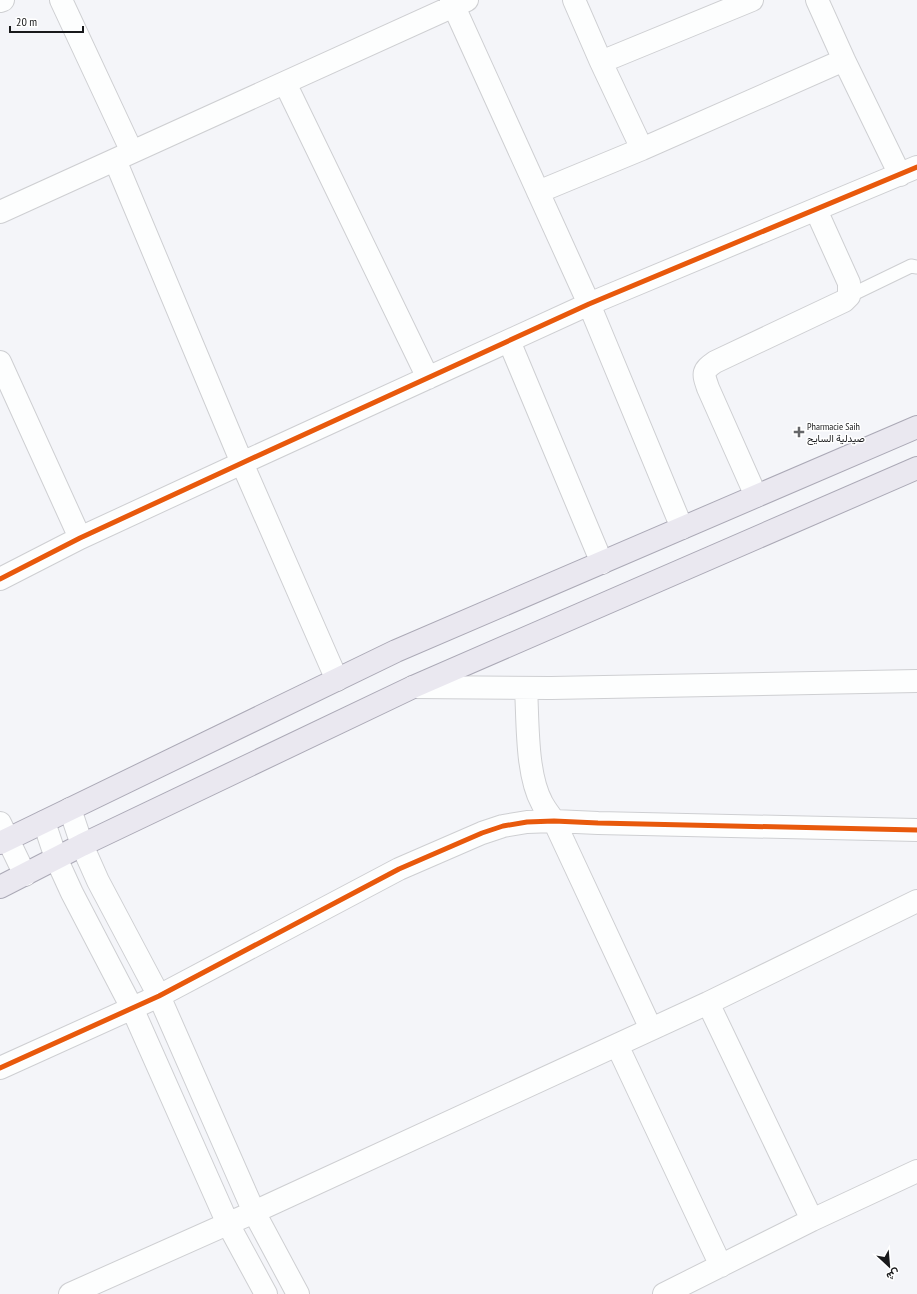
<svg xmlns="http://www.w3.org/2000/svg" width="917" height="1294" font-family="'PT Sans Narrow',Vazirmatn,sans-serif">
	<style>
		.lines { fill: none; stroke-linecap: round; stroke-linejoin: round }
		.lane-casing { stroke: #cecfd2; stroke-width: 15 }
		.street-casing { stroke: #cecfd2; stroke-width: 24 }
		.primary-casing { stroke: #aba9b6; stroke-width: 24 }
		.lane { stroke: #fdfefe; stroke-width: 13 }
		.street { stroke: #fdfefe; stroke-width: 22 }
		.primary { stroke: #eae8f0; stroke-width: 22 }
		.cycleway-casing { stroke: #fff; stroke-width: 8 }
		.cycleway { stroke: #e8590c; stroke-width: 5 }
		.poi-dot { fill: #656669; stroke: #fff; stroke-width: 1.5 }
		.labels { text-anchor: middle; stroke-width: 3; stroke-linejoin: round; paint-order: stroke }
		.poi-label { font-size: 10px; fill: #18191b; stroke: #fff; text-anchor: start }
	</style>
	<rect width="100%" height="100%" fill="#f4f5f9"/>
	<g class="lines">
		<defs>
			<path id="lane" d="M849 296 911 266 917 267"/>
			<path id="street" d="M61 0 132 152
				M451 0 589 304 682 528
				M574 0 601 62 752 0
				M817 0 844 60 900 175
				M0 1 3 0
				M285 83 428 378
				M642 149 844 60
				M115 160 242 463 337 680
				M538 192 642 149 601 62
				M0 212 467 0
				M509 341 602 563
				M0 362 80 538
				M756 496 708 388C703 373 702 371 715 362L844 301 849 296V283L816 210
				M0 579 80 538 242 463 589 304 917 167
				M413 687 551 688 917 681
				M526 688C528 721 526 774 542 803 545 809 550 815 554 821L651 1029
				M70 809 82 845 98 881 159 996 254 1212 298 1294
				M44 822 56 858 72 893 132 1008 228 1224 266 1294
				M0 823 25 875
				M708 1003 812 1220
				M617 1045 721 1266
				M0 1068 159 996 399 869 482 833 503 826 527 822 554 821 598 823 917 830
				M70 1294 254 1212 708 1003 917 901
				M664 1294 812 1220 917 1171"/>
			<path id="primary" d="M0 843 396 651 917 427
				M0 887 82 845 413 687 917 468"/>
		</defs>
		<use href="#lane" class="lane-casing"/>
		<use href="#street" class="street-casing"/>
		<use href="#primary" class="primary-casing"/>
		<use href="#lane" class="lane"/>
		<use href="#street" class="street"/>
		<use href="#primary" class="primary"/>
		<defs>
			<path id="cycleway" d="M0 579 80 538 242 463 589 304 917 167
				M0 1068 159 996 399 869 482 833 503 826 527 822 554 821 598 823 917 830"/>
		</defs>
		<use href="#cycleway" class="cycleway-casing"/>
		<use href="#cycleway" class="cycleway"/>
	</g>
	<path class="poi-dot" d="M797 426h4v4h4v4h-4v4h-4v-4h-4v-4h4z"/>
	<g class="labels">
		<g class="poi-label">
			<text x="807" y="430">Pharmacie Saih<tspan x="807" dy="12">صيدلية السايح</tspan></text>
		</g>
	</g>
	<g transform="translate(889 1266) rotate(154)" stroke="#ffffff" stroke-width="3" paint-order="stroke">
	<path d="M0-3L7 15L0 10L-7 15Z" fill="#18191b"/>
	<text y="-6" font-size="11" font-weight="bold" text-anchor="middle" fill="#18191b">ش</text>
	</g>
	<path d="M10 26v6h73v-6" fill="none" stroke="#18191b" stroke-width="2"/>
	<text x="16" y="26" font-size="12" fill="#18191b" stroke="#ffffff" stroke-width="3" paint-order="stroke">20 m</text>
</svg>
